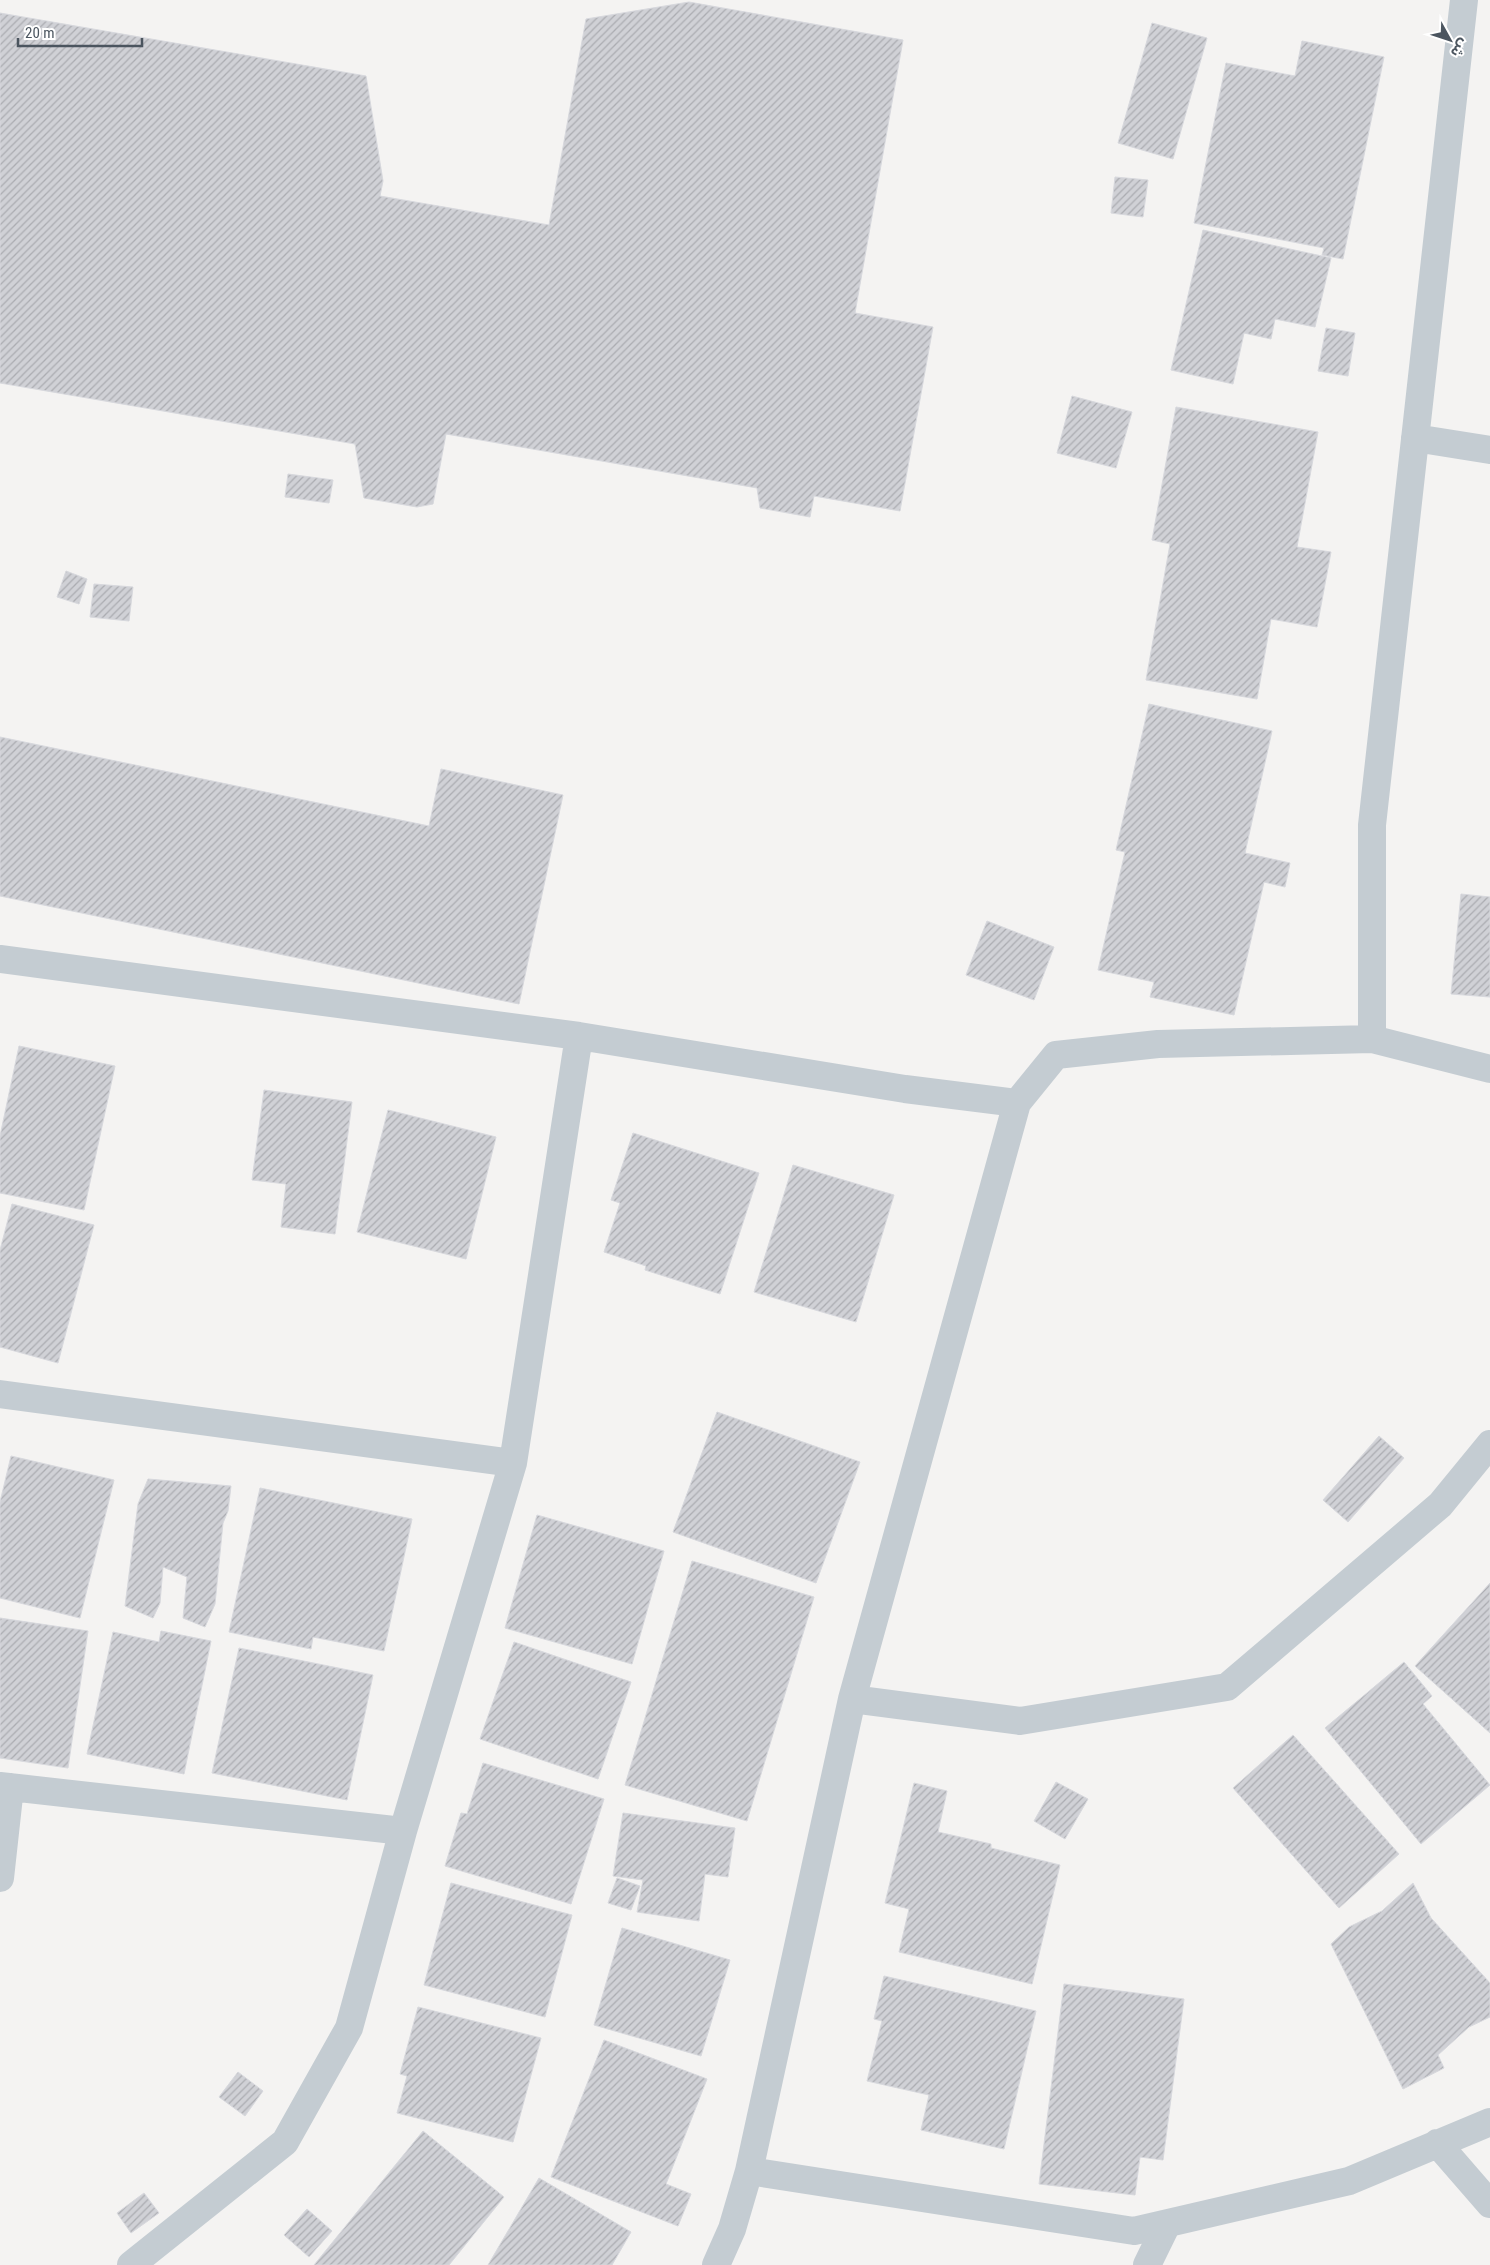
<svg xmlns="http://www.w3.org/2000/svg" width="1490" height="2265" font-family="'Roboto Condensed','Noto Sans Arabic',sans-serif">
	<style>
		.building { fill: url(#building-hatch); stroke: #d7d8dd }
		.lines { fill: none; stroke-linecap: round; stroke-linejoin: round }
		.minor { stroke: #c4ccd2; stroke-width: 28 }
	</style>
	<defs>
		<pattern id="building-hatch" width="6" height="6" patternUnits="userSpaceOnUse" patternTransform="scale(1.25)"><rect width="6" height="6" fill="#d0d1d6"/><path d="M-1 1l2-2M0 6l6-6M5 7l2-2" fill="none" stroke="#abacb1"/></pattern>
	</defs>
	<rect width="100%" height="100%" fill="#f4f3f2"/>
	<path class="building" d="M689 2 903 40 855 313 933 327 900 511 814 496 810 517 760 508 757 488 446 434 433 504 417 507 364 498 355 444 0 383V13L366 76 383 181 380 196 549 225 586 19Z
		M1152 23 1207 38 1173 159 1118 143Z
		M1302 41 1384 57 1343 259 1322 255 1324 248 1194 223 1226 63 1295 76Z
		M1115 177 1148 180 1143 217 1111 213Z
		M1203 230 1331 258 1315 327 1275 319 1271 339 1244 333 1233 384 1171 370Z
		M1326 328 1355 333 1348 376 1318 371Z
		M1072 396 1132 412 1116 468 1057 453Z
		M1176 407 1318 432 1297 547 1331 552 1317 627 1271 619 1257 699 1146 680 1170 544 1152 540Z
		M288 474 333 480 329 503 285 497Z
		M66 571 87 579 79 604 57 597Z
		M94 584 133 587 129 621 90 617Z
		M1149 704 1272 731 1245 853 1290 863 1285 887 1264 882 1234 1015 1150 997 1154 982 1098 970 1125 852 1116 850Z
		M0 737 429 826 441 769 563 795 519 1004 0 896Z
		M1461 894 1490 897V997L1451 994Z
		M987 921 1054 947 1034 1000 966 975Z
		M19 1046 115 1066 84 1210 0 1193V1136Z
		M264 1090 352 1102 335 1234 281 1227 286 1184 252 1180Z
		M388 1110 496 1137 466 1259 357 1232Z
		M633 1133 759 1173 720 1294 645 1270 646 1266 604 1252 620 1203 611 1200Z
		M793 1165 894 1195 856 1322 754 1292Z
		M12 1204 94 1225 58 1363 0 1347V1250Z
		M717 1412 860 1462 816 1583 673 1532Z
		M1379 1436 1404 1458 1348 1522 1323 1500Z
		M11 1456 114 1480 80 1618 0 1598V1502Z
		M148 1479 231 1486 228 1511 223 1523 215 1604 205 1627 183 1618 187 1577 163 1567 160 1603 153 1618 125 1606 138 1504Z
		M260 1488 412 1519 384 1651 313 1637 311 1649 229 1632Z
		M537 1515 664 1551 632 1664 505 1628Z
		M692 1561 814 1597 747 1821 625 1785Z
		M1490 1583V1733L1415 1666Z
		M0 1618 88 1631 68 1768 0 1758Z
		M161 1631 211 1641 184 1774 87 1754 113 1632 159 1642Z
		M514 1642 631 1682 598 1779 480 1739Z
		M239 1648 373 1675 347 1800 212 1773Z
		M1404 1662 1432 1696 1423 1704 1490 1785 1421 1844 1325 1728Z
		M1293 1735 1399 1854 1339 1908 1233 1788Z
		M483 1763 604 1799 571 1904 445 1866 461 1813 467 1814Z
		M1056 1782 1088 1799 1065 1839 1034 1821Z
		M914 1783 947 1791 938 1832 991 1844V1848L1060 1865 1032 1984 899 1952 909 1909 885 1903Z
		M623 1813 735 1828 728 1877 705 1874 699 1921 637 1912 643 1880 613 1876Z
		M617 1878 640 1886 631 1910 608 1903Z
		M451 1883 572 1915 545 2017 424 1985Z
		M1413 1883 1431 1918 1490 1983V2017L1469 2027 1438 2055 1444 2068 1403 2089 1331 1944 1349 1927 1382 1911Z
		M622 1928 730 1960 701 2056 594 2025Z
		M884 1976 1036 2011 1004 2149 921 2130 929 2095 867 2081 882 2021 874 2019Z
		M1064 1984 1184 1999 1163 2160 1140 2157 1135 2195 1039 2184Z
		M418 2007 541 2038 513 2142 397 2113 407 2076 400 2074Z
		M604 2040 707 2079 666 2184 691 2194 678 2226 551 2177Z
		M238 2072 263 2091 245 2116 219 2097Z
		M423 2131 504 2197 449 2265H314Z
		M539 2178 631 2232 612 2265H488Z
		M144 2193 159 2213 131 2233 117 2213Z
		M307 2209 332 2231 309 2257 284 2235Z"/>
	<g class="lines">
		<path class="minor" d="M1464 0 1372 825V1039L1490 1069
			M1415 438 1490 450
			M0 959 579 1036 905 1089 1017 1103
			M0 1394 513 1463
			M852 1699 1020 1721 1227 1687 1440 1505 1490 1444
			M0 1786 403 1831
			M0 1878 10 1787
			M1437 2143 1490 2204
			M749 2171 1134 2231 1349 2181 1490 2122
			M131 2265 285 2142 349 2028 403 1831 513 1463 579 1036
			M716 2265 732 2229 749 2171 852 1699 1017 1103 1056 1055 1158 1044 1372 1039
			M1147 2265 1167 2224"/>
	</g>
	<g transform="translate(1450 40) rotate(130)" stroke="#ffffff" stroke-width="4" paint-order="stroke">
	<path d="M0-4L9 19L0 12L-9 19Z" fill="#4b555f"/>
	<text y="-8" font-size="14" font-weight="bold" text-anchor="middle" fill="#4b555f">ش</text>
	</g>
	<path d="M18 38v8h124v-8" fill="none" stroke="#4b555f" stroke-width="2.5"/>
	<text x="25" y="38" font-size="15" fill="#4b555f" stroke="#ffffff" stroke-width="4" paint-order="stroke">20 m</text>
</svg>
